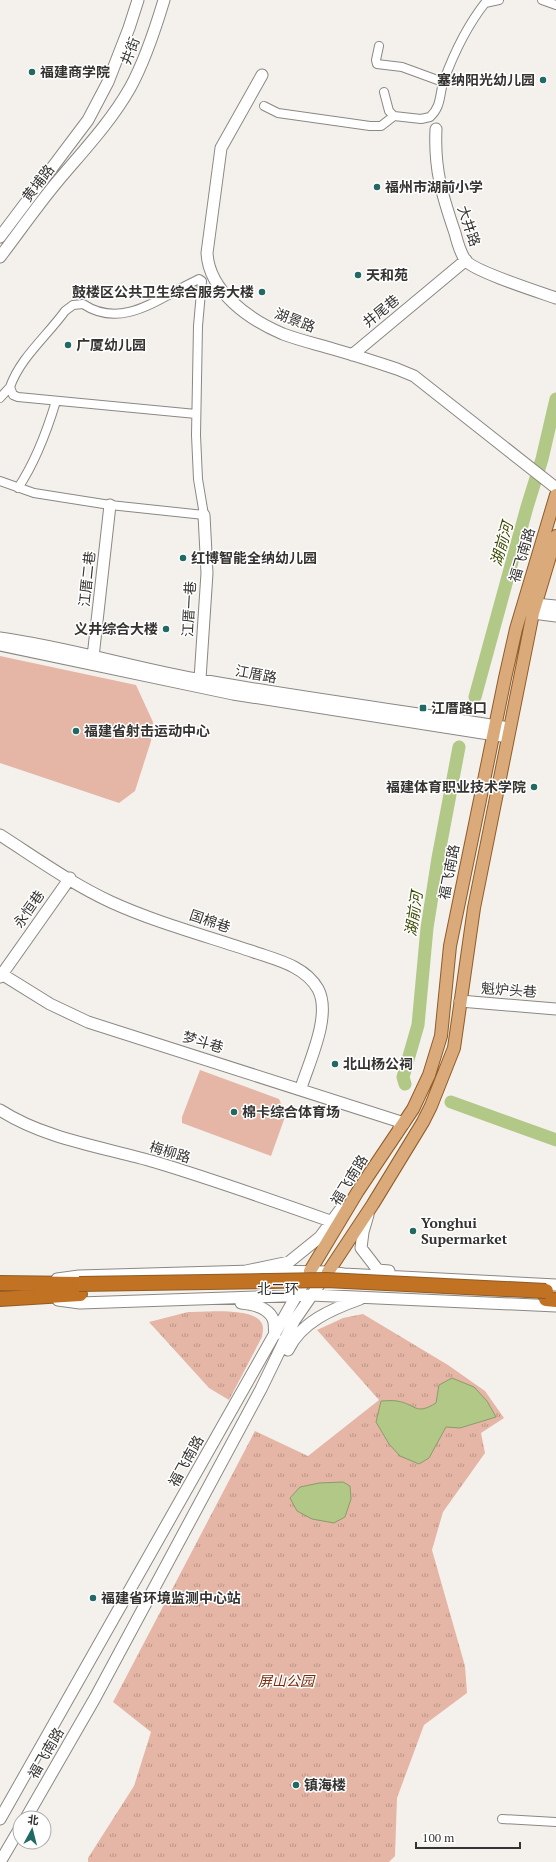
<svg xmlns="http://www.w3.org/2000/svg" width="556" height="1862" font-family="'PT Serif','Noto Sans SC',serif">
	<style>
		.green { fill: #e5b6a6 }
		.park { fill: url(#park-tufts) }
		.water { fill: #b2c886; stroke: #8c9b6c }
		.lines { fill: none; stroke-linecap: round; stroke-linejoin: round }
		.river { stroke: #b2c886; stroke-width: 13 }
		.street-casing { stroke: #8b8884; stroke-width: 10 }
		.secondary-casing { stroke: #8b8884; stroke-width: 13 }
		.primary-casing { stroke: #905c27; stroke-width: 14 }
		.highway-casing { stroke: #905c27; stroke-width: 16 }
		.street { stroke: #fff; stroke-width: 8 }
		.secondary { stroke: #fff; stroke-width: 11 }
		.primary { stroke: #daaa7a; stroke-width: 12 }
		.highway { stroke: #c17222; stroke-width: 14 }
		.highway-bridge-casing { stroke: #905c27; stroke-width: 16; stroke-linecap: butt }
		.highway-bridge { stroke: #c17222; stroke-width: 14 }
		.poi-dot { fill: #206a63; stroke: #fff; stroke-width: 1.5 }
		.labels { text-anchor: middle; stroke-width: 3; stroke-linejoin: round; paint-order: stroke }
		.street-label { font-size: 14px; fill: #343331; stroke: #fff }
		.poi-label { font-size: 14px; font-weight: bold; fill: #343331; stroke: #fff; text-anchor: start }
		.park-label { font-size: 14px; font-style: italic; fill: #7b2908; stroke: #fff }
		.water-label { font-size: 15px; font-style: italic; fill: #3b4c00; stroke: #fff }
	</style>
	<defs>
		<pattern id="park-tufts" width="24" height="20" patternUnits="userSpaceOnUse"><rect width="24" height="20" fill="#e5b6a6"/><path d="M3 7l-1-3M5 7V3M7 7l1-3M15 17l-1-3M17 17v-4M19 17l1-3" fill="none" stroke="#ba9588"/></pattern>
	</defs>
	<rect width="100%" height="100%" fill="#f4f1ed"/>
	<path class="green" d="M0 656 136 685 153 722 151 741 135 791 119 803 0 763Z
		M200 1070 279 1099 286 1114 271 1156 182 1123V1117Z"/>
	<path class="park" d="M188 1312C205 1312 251 1307 261 1322 264 1326 263 1331 262 1337L229 1400 209 1388 149 1322Z
		M363 1314 448 1365 485 1391 504 1418 481 1433 485 1453 443 1512 432 1550 465 1666 467 1693 424 1725 397 1798 395 1856 389 1862H88V1858L134 1786 151 1732 113 1702 255 1431 308 1456 379 1400 317 1330 343 1318Z"/>
	<path class="water" d="M452 1378 474 1387 487 1401 496 1417 460 1428 446 1427 429 1458 419 1464 400 1456 389 1444 376 1422 381 1401C386 1401 392 1400 397 1401 416 1404 415 1416 436 1403L439 1385Z
		M343 1482 350 1486 351 1499 345 1517 334 1523 312 1519 297 1511 290 1498 300 1487 319 1483Z"/>
	<g class="lines">
		<path class="river" d="M475 697 527 507 542 459 556 399
			M405 1084 403 1077 418 1025 427 928 438 858 459 747
			M451 1102 556 1140"/>
		<defs>
			<path id="street" d="M542 0 556 5
				M379 46 376 60 377 64 402 67 443 82
				M384 92 389 111 394 116 421 119 430 117C442 106 439 94 444 80 454 53 467 26 485 3L499 0
				M264 106 278 113 370 126H381L394 116
				M0 398 10 387
				M0 481 34 493 110 505 204 515 198 479 196 435 198 326 202 281 199 279 195 281C159 298 122 330 83 304L73 305 65 311C47 336 20 358 10 387L13 395 18 397 196 414
				M18 488C36 461 47 431 56 401
				M502 1819 556 1822"/>
			<path id="secondary" d="M262 75 221 148 207 253C209 292 250 320 283 334 299 340 316 344 333 349 354 355 376 362 397 369L414 376 556 488
				M436 129C434 169 442 195 455 233 457 241 460 253 466 261 476 272 539 292 556 298
				M0 237 88 120 108 82 129 28 138 0
				M0 257C19 232 37 206 57 182 83 151 110 123 130 88 145 61 155 30 164 0
				M352 355 466 260
				M535 604 556 606
				M533 613 556 616
				M0 638C66 647 130 667 196 679 300 698 405 711 510 728
				M0 645 233 694 508 737
				M93 657 110 505
				M200 679 207 573 204 515
				M0 835C36 858 72 884 111 902 157 923 207 936 254 952 277 960 305 966 318 989 332 1015 309 1062 301 1088
				M0 973 50 1004 88 1022 404 1123 399 1128
				M0 977 70 878
				M460 1001 556 1009
				M0 1110C45 1139 103 1147 155 1162 215 1180 274 1201 333 1222
				M368 1215 363 1232 361 1248 378 1270 389 1271
				M246 1271 289 1262 320 1237 340 1210
				M269 1271 328 1272 344 1274 556 1285
				M57 1279 79 1276 252 1271
				M58 1300 80 1303 311 1295 556 1306
				M241 1303C252 1304 268 1307 273 1319 275 1323 274 1331 275 1335
				M288 1350C301 1322 332 1309 360 1299
				M26 1818 95 1698 261 1389 294 1321 325 1276
				M0 1819 308 1275
				M0 1862 20 1828"/>
			<path id="primary" d="M310 1271 358 1191 413 1109 429 1075 441 1036 450 946 505 678 516 629 556 495
				M328 1272 373 1204 423 1122 431 1106 454 1048 474 908 533 613 556 536"/>
			<path id="highway" d="M0 1283 79 1284
				M0 1299 80 1294
				M546 1299 556 1300"/>
		</defs>
		<use href="#street" class="street-casing"/>
		<use href="#secondary" class="secondary-casing"/>
		<use href="#primary" class="primary-casing"/>
		<use href="#highway" class="highway-casing"/>
		<use href="#street" class="street"/>
		<use href="#secondary" class="secondary"/>
		<use href="#primary" class="primary"/>
		<use href="#highway" class="highway"/>
		<defs>
			<path id="highway-bridge" d="M79 1284 326 1280 546 1291"/>
		</defs>
		<use href="#highway-bridge" class="highway-bridge-casing"/>
		<use href="#highway-bridge" class="highway-bridge"/>
	</g>
	<g class="poi-dot">
		<circle cx="32" cy="72" r="4"/>
		<circle cx="543" cy="80" r="4"/>
		<circle cx="377" cy="187" r="4"/>
		<circle cx="358" cy="275" r="4"/>
		<circle cx="262" cy="292" r="4"/>
		<circle cx="68" cy="345" r="4"/>
		<circle cx="183" cy="558" r="4"/>
		<circle cx="166" cy="629" r="4"/>
		<rect x="419" y="704" width="8" height="8" rx="2"/>
		<circle cx="76" cy="731" r="4"/>
		<circle cx="534" cy="787" r="4"/>
		<circle cx="335" cy="1064" r="4"/>
		<circle cx="234" cy="1112" r="4"/>
		<circle cx="413" cy="1231" r="4"/>
		<circle cx="93" cy="1598" r="4"/>
		<circle cx="296" cy="1785" r="4"/>
	</g>
	<g class="labels">
		<g class="street-label">
			<text transform="translate(130 51) rotate(-69)" y="5">井街</text>
			<text transform="translate(38 183) rotate(-52)" y="5">黄埔路</text>
			<text transform="translate(469 226) rotate(71)" y="5">大井路</text>
			<text transform="translate(381 311) rotate(-39)" y="5">井尾巷</text>
			<text transform="translate(295 320) rotate(21)" y="5">湖景路</text>
			<text transform="translate(522 555) rotate(-73)" y="5">福飞南路</text>
			<text transform="translate(87 579) rotate(-84)" y="5">江厝二巷</text>
			<text transform="translate(189 609) rotate(-87)" y="5">江厝一巷</text>
			<text transform="translate(256 674) rotate(10)" y="5">江厝路</text>
			<text transform="translate(449 872) rotate(-79)" y="5">福飞南路</text>
			<text transform="translate(29 909) rotate(-55)" y="5">永恒巷</text>
			<text transform="translate(210 921) rotate(19)" y="5">国棉巷</text>
			<text transform="translate(509 990) rotate(4)" y="5">魁炉头巷</text>
			<text transform="translate(203 1042) rotate(17)" y="5">梦斗巷</text>
			<text transform="translate(170 1152) rotate(17)" y="5">梅柳路</text>
			<text transform="translate(349 1180) rotate(-58)" y="5">福飞南路</text>
			<text x="278" y="1294">北二环</text>
			<text transform="translate(186 1461) rotate(-61)" y="5">福飞南路</text>
			<text transform="translate(46 1753) rotate(-60)" y="5">福飞南路</text>
		</g>
		<g class="poi-label">
			<text x="40" y="77">福建商学院</text>
			<text x="535" y="85" text-anchor="end">塞纳阳光幼儿园</text>
			<text x="385" y="192">福州市湖前小学</text>
			<text x="366" y="280">天和苑</text>
			<text x="254" y="297" text-anchor="end">鼓楼区公共卫生综合服务大楼</text>
			<text x="76" y="350">广厦幼儿园</text>
			<text x="191" y="563">红博智能全纳幼儿园</text>
			<text x="158" y="634" text-anchor="end">义井综合大楼</text>
			<text x="431" y="713">江厝路口</text>
			<text x="84" y="736">福建省射击运动中心</text>
			<text x="526" y="792" text-anchor="end">福建体育职业技术学院</text>
			<text x="343" y="1069">北山杨公祠</text>
			<text x="242" y="1117">棉卡综合体育场</text>
			<text x="421" y="1228">Yonghui<tspan x="421" dy="16">Supermarket</tspan></text>
			<text x="101" y="1603">福建省环境监测中心站</text>
			<text x="304" y="1790">镇海楼</text>
		</g>
		<g class="park-label">
			<text x="286" y="1686">屏山公园</text>
		</g>
		<g class="water-label">
			<text transform="translate(502 544) rotate(-74)" y="5">湖前河</text>
			<text transform="translate(414 914) rotate(-81)" y="5">湖前河</text>
		</g>
	</g>
	<g transform="translate(32 1830) rotate(7)"><circle r="19" fill="#ffffff" stroke="#aeadad"/>
	<path d="M0-3L7 15L0 10L-7 15Z" fill="#206a63"/>
	<text y="-6" font-size="11" font-weight="bold" text-anchor="middle" fill="#343331">北</text>
	</g>
	<path d="M416 1842v6h104v-6" fill="none" stroke="#343331" stroke-width="2"/>
	<text x="422" y="1842" font-size="12" fill="#343331" stroke="#ffffff" stroke-width="3" paint-order="stroke">100 m</text>
</svg>
